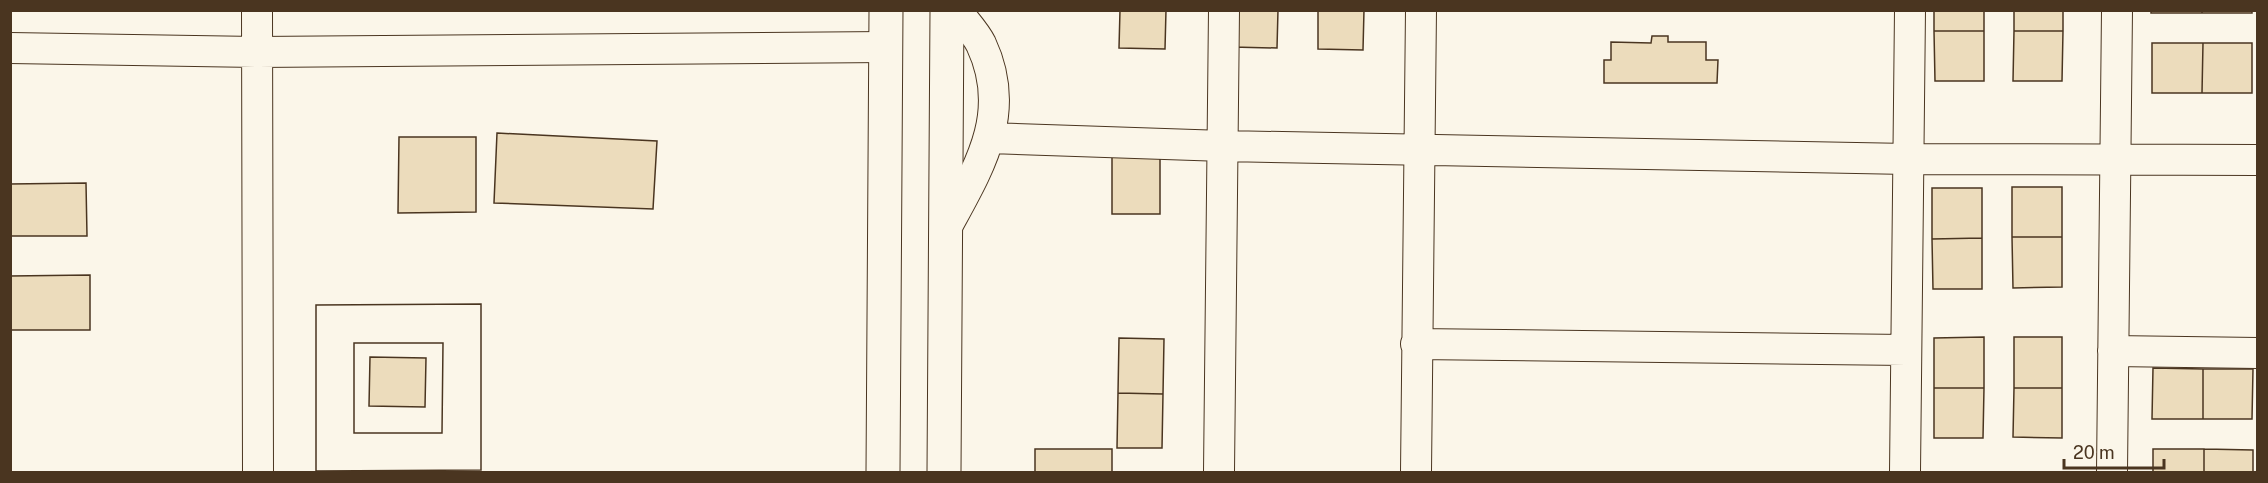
<svg xmlns="http://www.w3.org/2000/svg" width="2268" height="483" font-family="'Public Sans',sans-serif">
	<style>
		.building { fill: #ecdcbc; stroke: #4a3520; stroke-width: 1.5; fill-rule: evenodd }
		.lines { fill: none; stroke-linecap: round; stroke-linejoin: round }
		.street-casing { stroke: #4a3520; stroke-width: 32 }
		.secondary-casing { stroke: #4a3520; stroke-width: 35 }
		.street { stroke: #fbf6e9; stroke-width: 30 }
		.secondary { stroke: #fbf6e9; stroke-width: 33 }
	</style>
	<rect width="100%" height="100%" fill="#fbf6e9"/>
	<path class="building" d="M1120 10H1166L1165 49 1119 48Z
		M1233 10H1278L1277 48 1232 47Z
		M1318 10H1364L1363 50 1318 49Z
		M1934 10H1984V31H1934Z
		M2014 10H2063V31H2014Z
		M2151 10H2202V13H2151Z
		M2202 10H2252V13H2202Z
		M1934 31H1984V81H1935Z
		M2014 31H2063L2062 81H2013Z
		M1652 36H1668V42H1706V60H1718L1717 83H1604V60H1611V42L1651 43Z
		M2152 43H2203L2202 93H2152Z
		M2203 43H2252V93H2202Z
		M497 133 657 141 653 209 494 203Z
		M399 137H476V212L398 213Z
		M1160 149V214H1112V150Z
		M86 183 87 236H10V184Z
		M2012 187H2062V237H2012Z
		M1932 188H1982V238L1932 239Z
		M2012 237H2062V287L2013 288Z
		M1982 238V289H1933L1932 239Z
		M90 275V330H10V276Z
		M481 304V470L316 471V305ZM354 343H443L442 433H354Z
		M481 304V470L316 471V305ZM354 343H443L442 433H354Z
		M1984 337V388H1934V338Z
		M2014 337H2062V388H2014Z
		M1119 338 1164 339 1163 394 1118 393Z
		M370 357 426 358 425 407 369 406Z
		M2153 368 2203 369V419H2152Z
		M2203 369H2253L2252 419H2203Z
		M1934 388H1984L1983 438H1934Z
		M2014 388H2062V438L2013 437Z
		M1118 393 1163 394 1162 448H1117Z
		M1035 449H1112V472H1035Z
		M2153 449H2204V472H2153Z
		M2204 449 2253 450V472H2204Z"/>
	<g class="lines">
		<defs>
			<path id="street" d="M257 10 258 472
				M10 48 257 52 886 47
				M990 138 1224 146 1908 159 2258 160
				M945 230C978 169 1014 114 981 44 975 32 964 21 956 10
				M1416 344 1906 350
				M2113 351 2258 353
				M1219 472 1224 10
				M1416 472 1421 10
				M1905 472 1910 10
				M2112 472 2117 10"/>
			<path id="secondary" d="M883 472 886 10
				M944 472 947 10"/>
		</defs>
		<use href="#street" class="street-casing"/>
		<use href="#secondary" class="secondary-casing"/>
		<use href="#street" class="street"/>
		<use href="#secondary" class="secondary"/>
	</g>
	<rect width="2268" height="483" fill="none" stroke="#4a3520" stroke-width="24"/>
	<path d="M2064 459v9h100v-9" fill="none" stroke="#4a3520" stroke-width="3"/>
	<text x="2073" y="459" font-size="18" fill="#4a3520" stroke="#fbf6e9" stroke-width="4.5" paint-order="stroke">20 m</text>
</svg>
